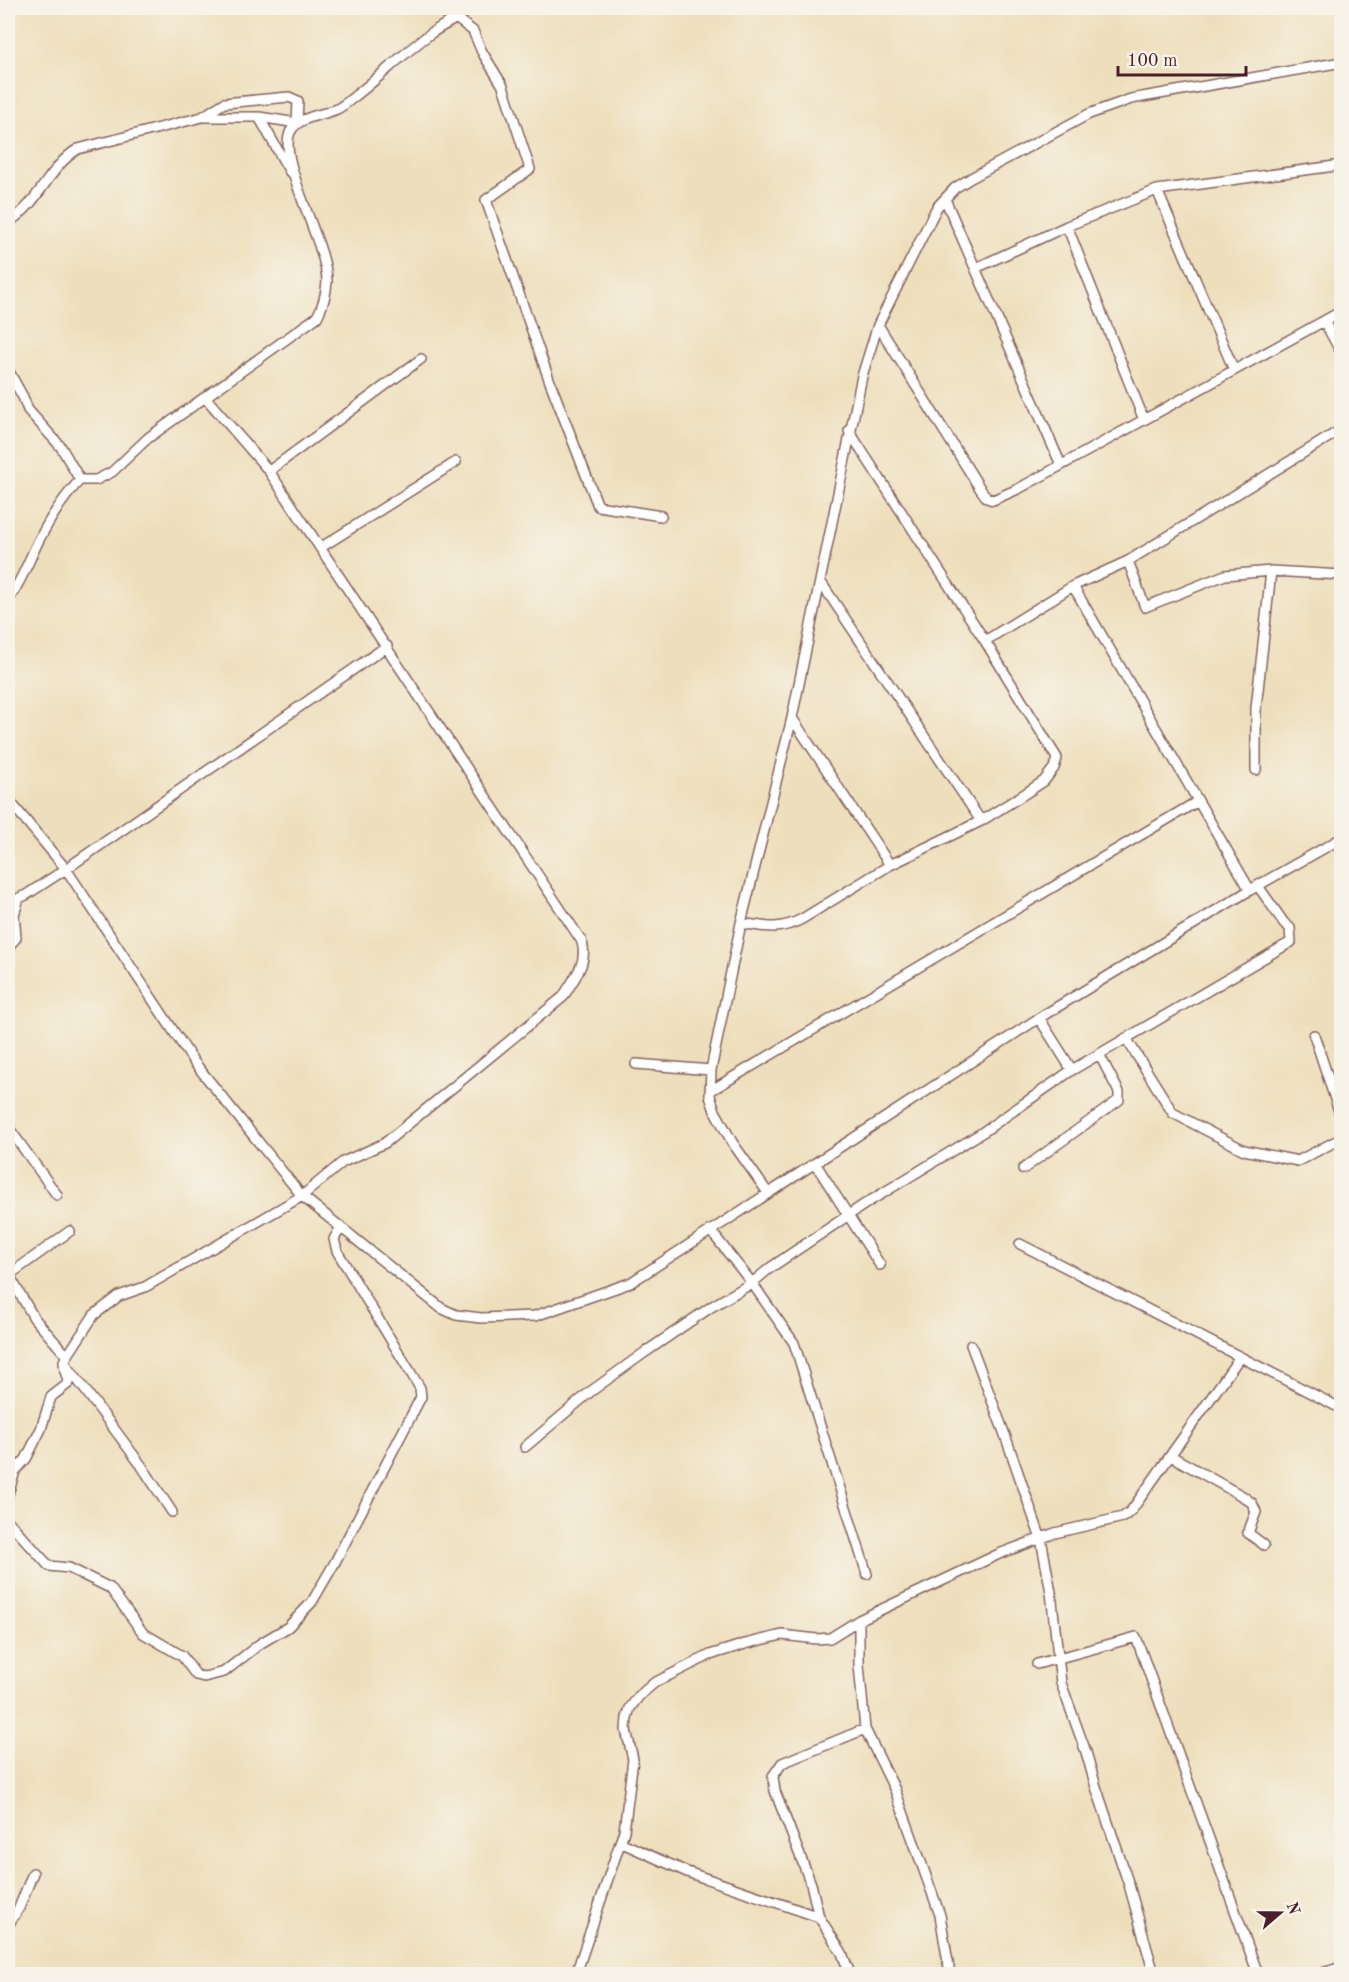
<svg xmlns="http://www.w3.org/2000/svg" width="1349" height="1982" font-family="'Old Standard TT',serif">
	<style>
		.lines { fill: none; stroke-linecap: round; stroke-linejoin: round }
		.minor-casing { stroke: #83625e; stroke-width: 12 }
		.minor { stroke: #fff; stroke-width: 9 }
	</style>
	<rect width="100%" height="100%" fill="#f7f3e8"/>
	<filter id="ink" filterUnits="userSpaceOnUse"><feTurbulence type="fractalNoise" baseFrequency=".0167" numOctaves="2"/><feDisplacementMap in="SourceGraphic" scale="12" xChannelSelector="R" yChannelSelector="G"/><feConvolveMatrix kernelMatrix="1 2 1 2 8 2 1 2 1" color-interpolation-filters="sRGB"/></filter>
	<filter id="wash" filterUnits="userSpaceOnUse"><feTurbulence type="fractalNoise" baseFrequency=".008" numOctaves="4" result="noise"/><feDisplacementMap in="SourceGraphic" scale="24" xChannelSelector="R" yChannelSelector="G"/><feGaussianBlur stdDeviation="1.35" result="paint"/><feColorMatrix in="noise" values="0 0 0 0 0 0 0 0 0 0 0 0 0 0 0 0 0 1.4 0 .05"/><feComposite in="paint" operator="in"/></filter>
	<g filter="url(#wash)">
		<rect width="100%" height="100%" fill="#eedfbc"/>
	</g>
	<g filter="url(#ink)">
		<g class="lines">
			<defs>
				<path id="minor" d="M457 19 473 31 482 52 503 86 530 169 486 200 550 382 598 506 661 516
					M259 117 290 172
					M1157 190 1234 370
					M945 199 1061 465
					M8 222C38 206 48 167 78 149L202 117 224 103 289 97 298 101 297 123 259 117H202
					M1067 226 1144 420
					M976 268 1067 226 1157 190 1342 165
					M1324 321 1342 354
					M878 325 981 490 987 498 993 500 1018 489 1342 311
					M8 370 23 397 28 410 61 447 80 480
					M269 471 421 359
					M320 548 456 462
					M1128 561 1145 607 1225 575 1271 571 1342 575
					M820 581 981 821
					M1073 586 1250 890
					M8 600C22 581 29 559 40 538 51 517 64 497 80 480H96L112 472 148 438 317 317C323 306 326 295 327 282 328 245 273 154 292 129 301 116 324 115 337 109 345 105 352 98 359 93 383 74 405 52 430 34 444 24 459 18 472 8
					M985 641 1073 586 1128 561 1342 429
					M792 718 890 865
					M1256 770V708L1271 571
					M8 799 66 869 194 1062 302 1196 441 1308 456 1315 481 1318 535 1316 630 1283 1039 1018 1250 890 1342 838
					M741 923C766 927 779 931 802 919L890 865 981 821 1026 793 1044 781 1054 768 1057 758 985 641 849 431
					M8 947 16 938 14 915 19 898 26 895 66 869 387 646
					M1039 1018 1072 1070
					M1314 1035 1342 1120
					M1126 1038 1173 1113 1244 1150 1298 1161 1342 1138
					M636 1064 711 1070
					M710 1091 1198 801
					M8 1127 57 1195
					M815 1163 880 1265
					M1023 1169 1119 1100V1092L1099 1054
					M768 1193 732 1142 715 1111 710 1096 711 1070 741 923 792 718 862 376 878 325 937 207 955 188 971 178 1089 114 1131 99 1342 62
					M710 1230 752 1283 794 1343 867 1574
					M1020 1244 1342 1409
					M971 1345 1005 1435 1041 1539 1051 1592 1061 1683 1086 1752 1096 1787 1129 1885 1154 1974
					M67 1356 34 1318 9 1275 70 1231
					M65 1363 141 1465 172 1512
					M525 1447 590 1392 644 1353 711 1307 752 1283 770 1268 865 1204 983 1132 1072 1070 1291 942 1290 928 1284 923 1258 886
					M1171 1456 1244 1497 1252 1503 1256 1512 1248 1533 1264 1545
					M8 1494 15 1471 26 1459 41 1429 51 1397 69 1383 65 1371 64 1361 94 1315 119 1296 145 1287 302 1196 343 1162 385 1143 563 997C573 980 590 961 581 940L269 471 205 397
					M8 1521 49 1566 69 1568 110 1588 143 1633 182 1656 196 1675 204 1677 224 1672 261 1643 288 1627 312 1602 334 1564 421 1397 420 1388 337 1251 334 1239 341 1227
					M859 1620V1665L865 1729 895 1790 940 1915 950 1974
					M1037 1664 1136 1637 1258 1974
					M620 1842 687 1872 819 1917
					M8 1925 19 1908 33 1873
					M576 1974 624 1831 633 1759 626 1730 627 1718 630 1708 639 1696 654 1683 710 1655 745 1644 782 1635 817 1639 830 1638 859 1620 999 1554 1055 1533 1123 1517 1131 1511 1240 1357
					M850 1974 842 1953 819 1917 811 1884 775 1791 773 1776 782 1763 865 1729
					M1319 1974 1342 1967"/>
			</defs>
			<use href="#minor" class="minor-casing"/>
			<use href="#minor" class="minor"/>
		</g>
	</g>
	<rect width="1349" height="1982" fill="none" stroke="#f7f3e8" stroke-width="30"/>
	<g transform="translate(1280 1913) rotate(70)" stroke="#f7f3e8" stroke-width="4.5" paint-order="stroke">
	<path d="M0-4.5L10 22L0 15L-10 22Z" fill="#4a1f2b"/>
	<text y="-9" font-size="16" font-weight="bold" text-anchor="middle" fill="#4a1f2b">N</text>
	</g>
	<path d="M1118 66v9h128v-9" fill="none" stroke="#4a1f2b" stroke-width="3"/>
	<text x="1127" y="66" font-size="18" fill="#4a1f2b" stroke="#f7f3e8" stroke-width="4.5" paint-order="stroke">100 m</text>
</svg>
